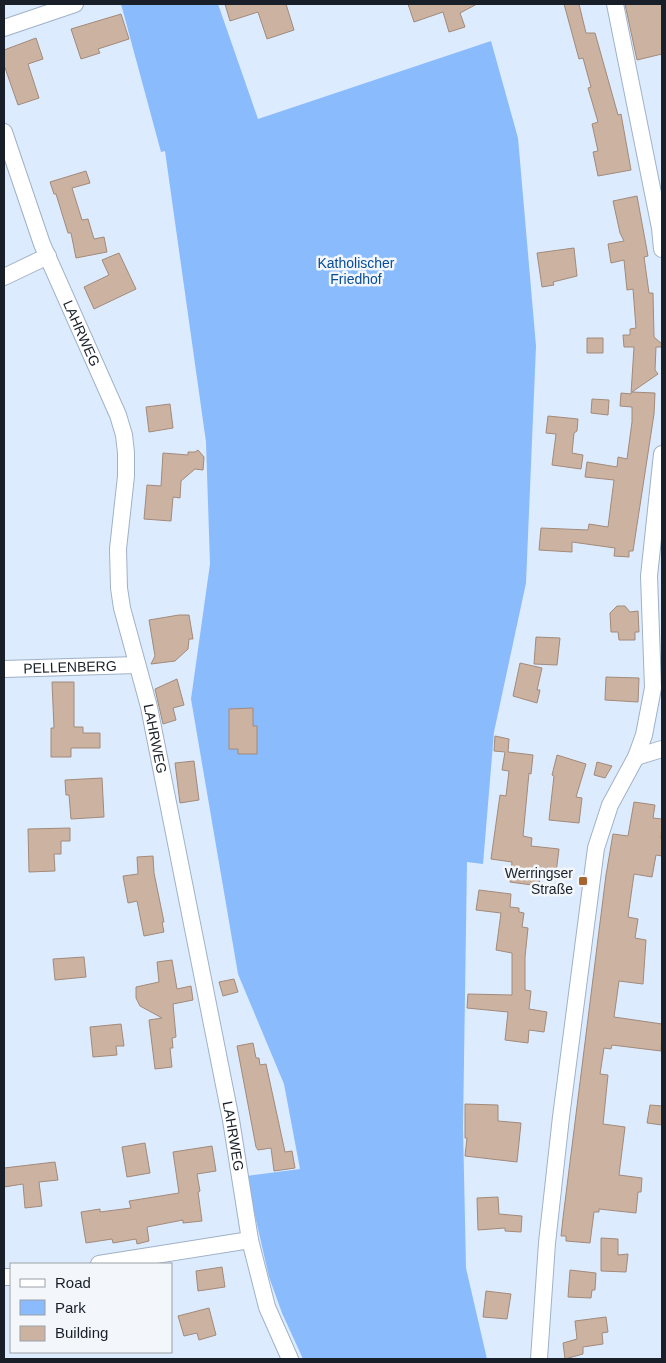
<svg xmlns="http://www.w3.org/2000/svg" width="666" height="1363" font-family="Arial,sans-serif">
	<style>
		.green { fill: #8abbfc }
		.building { fill: #cbb2a1; stroke: #a28a7a }
		.lines { fill: none; stroke-linecap: round; stroke-linejoin: round }
		.minor-casing { stroke: #a0b1c7; stroke-width: 18 }
		.minor { stroke: #fff; stroke-width: 16 }
		.poi-dot { fill: #a66431; stroke: #f3f7fc; stroke-width: 2 }
		.labels { text-anchor: middle; stroke-width: 5; stroke-linejoin: round; paint-order: stroke }
		.park-label { font-size: 14px; fill: #064c97; stroke: #f3f7fc }
		.street-label { font-size: 14px; fill: #191f28; stroke: #f3f7fc }
		.poi-label { font-size: 14px; fill: #191f28; stroke: #f3f7fc; text-anchor: end }
	</style>
	<rect width="100%" height="100%" fill="#ddebfe"/>
	<path class="green" d="M121 4H218L258 119 491 41 518 138 536 346 526 583 494 732 483 864 467 862 463 1127 466 1268 487 1359H303L282 1313 269 1277 246 1176 300 1169 284 1084 238 974 191 699 210 564 206 442 165 151 161 152Z"/>
	<path class="building" d="M225 4H286L294 30 267 39 258 12 230 21Z
		M408 4H477L460 13 465 27 449 32 443 12 414 22Z
		M564 4H579L586 33H595L618 115 621 114 631 170 598 176 593 152 598 151 592 124 598 122 588 88 591 87 583 58 579 59Z
		M625 4H662V54L637 60Z
		M121 14 129 39 98 49 100 53 81 59 71 29Z
		M36 38 43 59 28 64 39 98 18 105 4 65V50Z
		M86 171 90 183 72 188 82 220 88 219 94 239 104 237 107 252 76 258 71 233H68L56 194H54L50 182Z
		M637 196 648 256 644 257 649 293H653L654 337 662 344V347H656L655 370 658 374 632 392 655 393 654 414 633 551H629V557L614 556 615 548 572 542V552L539 550 541 528 588 530 589 524 608 527 614 480 585 477 587 462 617 467 618 457 627 459 632 422V407L620 406 621 393 631 394 634 347H624L623 335H630V329L636 328 633 289 627 290 624 260 611 263 608 244 624 241 620 233 613 201Z
		M574 248 577 276 553 282 554 285 542 287 537 253Z
		M119 253 136 289 94 309 84 287 109 275 102 260Z
		M587 338H603V353H587Z
		M592 399 609 400 608 415 591 413Z
		M170 404 173 428 149 432 146 407Z
		M548 416 578 419 577 431 574 433 572 453 583 455 581 469 552 465 556 434 546 433Z
		M198 450 204 457 203 470 195 469 181 481 180 498 173 497 171 521 144 519 147 485 161 486 163 453 188 455V452H195Z
		M617 606H625L630 612 638 611 639 632H635V640H619L618 632H611L610 613Z
		M179 615H189L193 639H189L188 649 175 661 151 664 155 656 149 620Z
		M536 637 560 638 557 665 534 664Z
		M520 663 542 668 537 690H540L537 703 513 696Z
		M606 677 639 678 638 702 605 700Z
		M177 679 184 705 173 708 176 720 163 724 155 689Z
		M52 682H74V727H83V733H100V748H71V757H51V728H54Z
		M253 708V726H257V754H238V749H229V709Z
		M495 736 509 739 508 752 533 755 531 774 529 773 523 836 532 838 531 846 559 849 556 873 540 871 539 886 510 882 512 862 491 859 500 795 506 796 509 771 502 770 505 752 494 751Z
		M557 755 586 764 576 797 582 798 579 823 549 820 554 776 552 775Z
		M194 761 199 800 180 803 175 763Z
		M597 762 612 766 605 778 594 775Z
		M102 778 104 817 71 819 69 795H66L65 780Z
		M634 802 655 805 653 818 662 819 661 839H662V856L656 855 652 877 634 874 628 917 638 919 635 938 646 940 643 984 619 981 614 1017 662 1024 661 1051 612 1045 611 1049 604 1048 600 1074 608 1075 603 1124 625 1127 619 1175 642 1178 641 1192H638L636 1213 599 1209V1212H594L590 1243 566 1241V1236H561L563 1218 606 875 613 834 628 836Z
		M70 828V841H61V854H54L55 871 29 872 28 829Z
		M153 856 154 873 164 922H162L164 932 144 936 137 901 128 903 123 876 138 874 137 857Z
		M479 890 511 894 510 907 519 908V912L524 913 522 927 528 928 525 957V990L531 991 529 1009 547 1012 544 1032 529 1030 528 1043 505 1040 508 1012 467 1008 468 994 512 995V953L496 950 501 913 476 910Z
		M84 957 86 977 55 980 53 959Z
		M172 960 177 989 191 986 193 1000 173 1004 176 1037 172 1038 173 1048H170L172 1067 155 1069 149 1020 162 1018 140 1006 136 998V987L159 982 157 962Z
		M234 979 238 992 223 996 219 982Z
		M121 1024 124 1046H116L117 1055 93 1057 90 1027Z
		M253 1043 256 1058H259L260 1065 266 1064 285 1152 292 1151 295 1168 274 1171 271 1148 258 1150 256 1147 237 1046Z
		M465 1104 498 1105V1121L521 1123 517 1162 465 1156 467 1138H465Z
		M650 1105 662 1106V1125L647 1123Z
		M145 1143 150 1173 127 1177 122 1147Z
		M212 1146 216 1171 197 1174 200 1191 198 1192 202 1221 183 1223V1220L147 1227 149 1241 137 1244 136 1239 113 1243 112 1239 86 1243 81 1212 100 1209V1212L131 1208 129 1201 179 1193 173 1152Z
		M55 1162 58 1180 39 1182 42 1206 25 1208 23 1184 4 1187V1168Z
		M498 1197 499 1214 522 1216 521 1232 505 1231V1228L478 1230 477 1198Z
		M601 1238 618 1239V1255L628 1254 626 1272 601 1271Z
		M222 1267 225 1287 198 1291 196 1271Z
		M570 1270 596 1273 595 1290H592L591 1298 568 1297Z
		M486 1291 511 1294 507 1319 483 1317Z
		M209 1308 216 1335 199 1340 197 1333 184 1336 178 1316Z
		M606 1317 608 1332 602 1333 603 1344 583 1347V1354L565 1359 563 1343 577 1339 575 1321Z"/>
	<g class="lines">
		<defs>
			<g id="minor">
				<path d="M615 4 660 228 662 249"/>
				<path d="M4 28 75 4"/>
				<path id="s1" d="M4 132 42 244 118 415 124 435 126 453V476L118 549 119 588 122 608 149 707 231 1120 250 1240 267 1307 290 1359"/>
				<path d="M4 277 48 256"/>
				<path id="s2" d="M4 669 137 665"/>
				<path d="M636 757 662 749"/>
				<path d="M99 1264 250 1240"/>
				<path d="M4 1277H11"/>
				<path d="M539 1359 547 1243 561 1117 596 848 610 805 636 757 644 735 653 688 649 576 662 454"/>
			</g>
		</defs>
		<use href="#minor" class="minor-casing"/>
		<use href="#minor" class="minor"/>
	</g>
	<rect class="poi-dot" x="578" y="876" width="10" height="10" rx="2.5"/>
	<g class="labels">
		<g class="park-label">
			<text x="356" y="268">Katholischer<tspan x="356" dy="16">Friedhof</tspan></text>
		</g>
		<g class="street-label">
			<text dy="5" stroke="none"><textPath href="#s1" startOffset="216">LAHRWEG</textPath></text>
			<text dy="5" stroke="none"><textPath href="#s2" startOffset="66">PELLENBERG</textPath></text>
			<text dy="5" stroke="none"><textPath href="#s1" startOffset="635">LAHRWEG</textPath></text>
			<text dy="5" stroke="none"><textPath href="#s1" startOffset="1040">LAHRWEG</textPath></text>
		</g>
		<g class="poi-label">
			<text x="573" y="878">Werringser<tspan x="573" dy="16">Straße</tspan></text>
		</g>
	</g>
	<rect width="666" height="1363" fill="none" stroke="#191f28" stroke-width="10"/>
	<rect x="10" y="1263" width="162" height="90" fill="#f3f7fc" stroke="#9ca1a7"/>
	<rect x="20" y="1279" width="25" height="8" fill="#ffffff" stroke="#9ca1a7"/>
	<text x="55" y="1288" font-size="15" fill="#191f28">Road</text>
	<rect x="20" y="1300" width="25" height="15" fill="#8abbfc" stroke="#9ca1a7"/>
	<text x="55" y="1313" font-size="15" fill="#191f28">Park</text>
	<rect x="20" y="1326" width="25" height="15" fill="#cbb2a1" stroke="#9ca1a7"/>
	<text x="55" y="1338" font-size="15" fill="#191f28">Building</text>
</svg>
